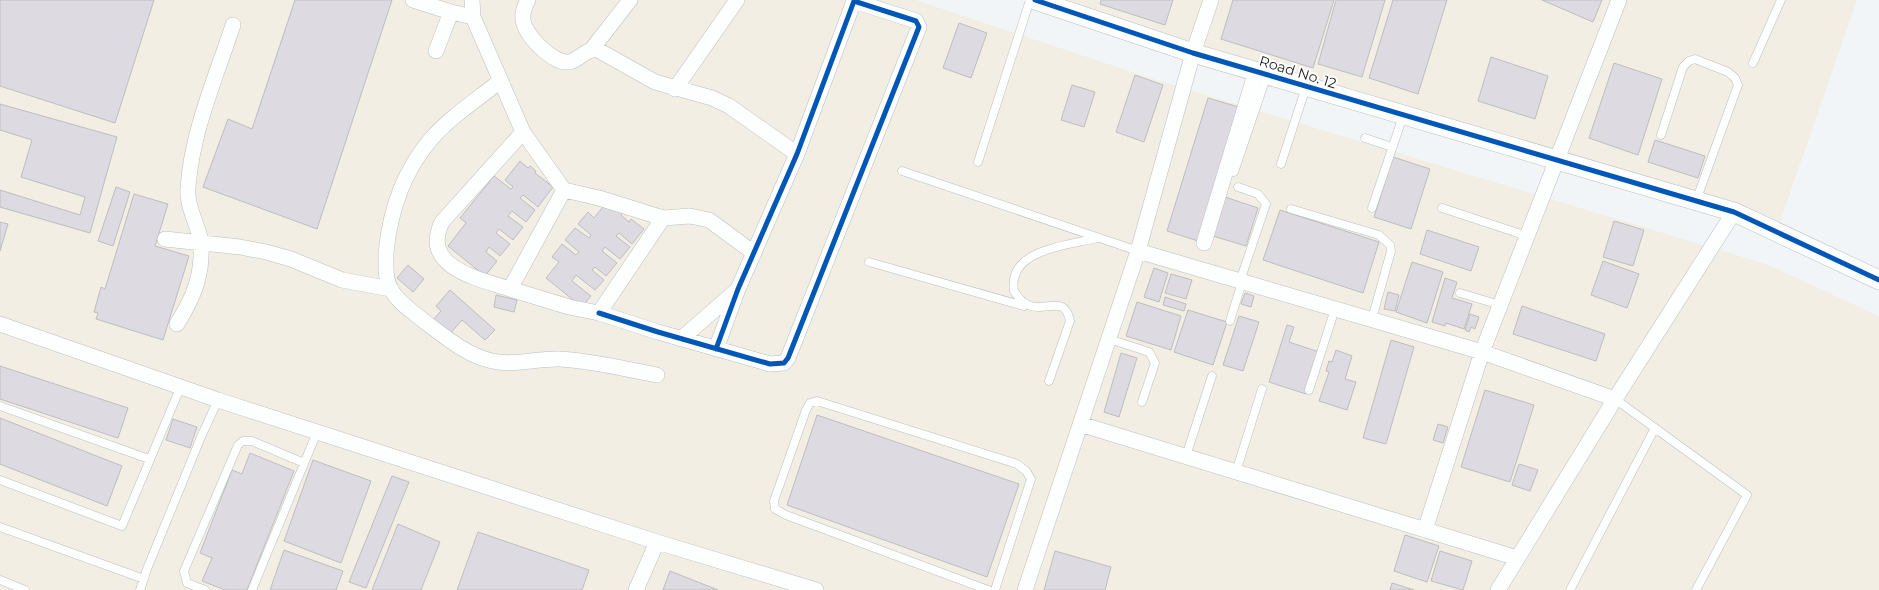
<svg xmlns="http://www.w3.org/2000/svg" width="1879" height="590" font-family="Montserrat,sans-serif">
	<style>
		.industrial { fill: #f3eee4 }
		.building { fill: #dddbe1; stroke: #bdbdbf }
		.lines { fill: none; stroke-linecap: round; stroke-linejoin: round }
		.service-casing { stroke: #bcbec0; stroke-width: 9 }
		.minor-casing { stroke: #bcbec0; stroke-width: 16 }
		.tertiary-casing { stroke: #bcbec0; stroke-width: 20 }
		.service { stroke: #fdfefe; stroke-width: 8 }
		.minor { stroke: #fdfefe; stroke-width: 15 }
		.tertiary { stroke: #fdfefe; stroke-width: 19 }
		.cycleway-casing { stroke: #fff; stroke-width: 8 }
		.cycleway { stroke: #0057b8; stroke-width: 5 }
		.labels { text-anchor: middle; stroke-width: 4; stroke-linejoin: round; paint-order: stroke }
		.street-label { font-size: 14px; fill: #191b1d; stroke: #fff }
	</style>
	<rect width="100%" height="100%" fill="#f2f5f8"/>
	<path class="industrial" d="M0 0H916L1147 77 1766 264 1879 316V590H0Z
		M1063 0H1857L1780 222 1192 47Z"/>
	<path class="building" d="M0 0H154L115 123 0 86Z
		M295 0H392L317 229 203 187 228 119 252 129Z
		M1101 0H1173L1165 25 1100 4Z
		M1233 0H1334L1313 68 1221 39Z
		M1336 0H1385L1362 77 1318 64Z
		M1393 0H1447L1418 94 1369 78Z
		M1542 0H1602L1593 22Z
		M959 23 987 33 971 78 943 68Z
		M1491 57 1548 76 1535 119 1478 101Z
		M1614 63 1662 79 1638 155 1589 138Z
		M1135 75 1163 85 1144 142 1116 132Z
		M1072 85 1095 92 1084 127 1061 120Z
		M1208 98 1242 108 1201 242 1167 231Z
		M0 104 117 137 90 233 0 207V190L80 215 85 197 21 177 32 140 0 130Z
		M1655 140 1705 156 1698 178 1648 162Z
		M1393 157 1430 169 1411 229 1374 217Z
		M520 161 528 168 530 166 536 171 535 173 553 187 538 207 523 195 520 198 535 210 526 222 512 211 508 216 523 227 513 240 499 229 496 233 510 244 500 256 489 247 486 252 497 261 485 276 448 246 466 223 460 218 494 176 511 189 513 187 505 180Z
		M116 187 130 192 113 246 98 241Z
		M134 194 168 204 155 246 189 256 163 340 96 319 98 313 94 312 101 287 105 289Z
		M1225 197 1258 208 1246 246 1213 236Z
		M606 203 623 212 621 215 629 222 631 219 644 229 632 244 619 233 616 236 630 247 620 259 605 247 602 251 617 263 606 276 595 267 592 270 604 280 595 290 576 275 572 281 591 296 582 307 546 278 559 262 552 257 562 244 576 255 579 252 565 240 575 228 589 238 591 235 578 224 588 212 594 218Z
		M1280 210 1379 242 1363 293 1263 260Z
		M1614 221 1644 230 1633 266 1603 257Z
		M0 222 8 224 0 251Z
		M1427 230 1479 247 1471 271 1420 254Z
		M1603 261 1639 274 1627 308 1591 295Z
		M1412 262 1443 272 1427 323 1396 312Z
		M408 265 424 279 413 292 397 278Z
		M1154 268 1168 273 1159 302 1144 297Z
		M1171 274 1192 280 1186 299 1165 293Z
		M1445 278 1457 282 1452 298 1472 304 1464 329 1446 323 1445 326 1432 322Z
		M450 290 495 330 485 340 462 320 449 335 433 320 441 311 436 306Z
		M1388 292 1399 295 1395 311 1384 309Z
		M1245 293 1254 296 1251 307 1241 304Z
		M496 295 517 300 514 312 494 307Z
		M1165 297 1186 304 1184 311 1163 305Z
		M1137 302 1181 316 1171 350 1126 336Z
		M1522 306 1605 334 1596 361 1513 334Z
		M1188 310 1227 322 1213 365 1174 352Z
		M1470 314 1479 317 1475 329 1471 327 1469 332 1465 330Z
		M1239 316 1259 322 1243 371 1223 365Z
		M1287 325 1294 327 1289 342 1319 352 1306 394 1269 382Z
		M1391 340 1414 347 1386 444 1363 438Z
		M1336 350 1352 356 1345 379 1356 382 1347 410 1319 401 1329 372 1326 371 1329 361 1332 362Z
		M1121 353 1137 358 1119 417 1104 412Z
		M0 366 128 408 118 438 0 399Z
		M1485 390 1534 405 1510 482 1461 467Z
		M817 415 1019 484 987 577 787 505Z
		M0 418 122 466 107 506 0 464Z
		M173 419 197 427 190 448 166 440Z
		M1438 424 1448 427 1443 443 1433 440Z
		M250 453 294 471 247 590H225L202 581 212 558 200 553 232 470 242 474Z
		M313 460 371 481 341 563 284 541Z
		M1519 464 1538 470 1530 491 1512 485Z
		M392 476 409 482 366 588 349 582Z
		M398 524 440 542 421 590H372Z
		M478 532 589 570 582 590H457Z
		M1405 535 1439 546 1427 582 1394 571Z
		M284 550 343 571 336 590H270Z
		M1055 551 1111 567 1105 590H1044Z
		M1440 551 1472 561 1463 590 1431 581Z
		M670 571 718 590H663Z
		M1392 583 1414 590H1390Z"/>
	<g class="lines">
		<defs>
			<path id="service" d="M1753 63 1781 0
				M1661 135 1683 67 1689 61 1695 59 1728 72 1735 78 1738 85 1696 201
				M1365 138 1392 147
				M978 162 1030 0
				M1281 164 1306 87
				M902 171 1138 251
				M1234 172 1267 75
				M1238 187 1258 194 1266 204 1240 281
				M1372 208 1403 116
				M1442 208 1527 236
				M1291 209 1379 235 1390 245 1391 251 1372 319
				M869 262 1024 306
				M1460 293 1500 305
				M1230 321 1242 282
				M1109 339 1149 352 1155 363 1142 402
				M1049 381 1070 321C1063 286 1035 327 1014 291 1007 249 1069 245 1098 238
				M1309 390 1335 309
				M1615 399 1747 495 1696 590
				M0 406 149 459
				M1186 456 1212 376
				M1236 472 1262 389
				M0 480 122 526 181 386
				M0 527 144 579
				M0 580 25 590
				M140 590 147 569 201 437 218 400
				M205 590 187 583 184 571 238 445 243 441H252L304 463
				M252 590 317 432
				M988 590 786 515 775 509 774 501 806 410 810 403 817 401 1017 464 1026 471 1031 479 995 590
				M1570 590 1655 428"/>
			<path id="minor" d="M413 0 451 12 473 17
				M472 0 473 17 523 132 564 190 599 198 663 218 599 313 569 307 510 289
				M528 0C525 6 522 12 523 19 524 35 553 64 569 62 580 60 585 48 598 50L655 82 712 98 729 106 797 154
				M592 49 630 0
				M436 51 451 12
				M500 81C477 100 451 116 431 139 403 172 390 210 386 253 386 265 385 279 391 290 399 303 413 312 424 321 445 337 466 355 492 361 515 366 538 358 560 359 593 361 625 369 657 375
				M675 89 737 0
				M523 132 442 222C420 268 480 279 510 289L564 190
				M663 218 690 216 709 220 754 253
				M165 239 240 247 266 252 291 259 342 280 391 289
				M1204 243 1256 71
				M1138 251 1482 352 1615 399
				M599 313 658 332 770 364 784 363 788 358 919 27 916 21 854 1 797 154 738 289 716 349
				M0 324 218 400 657 542 816 590
				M177 324C190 303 200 283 201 257 201 252 202 247 201 242 198 224 186 206 188 187 192 131 216 77 233 25
				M681 339 737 290
				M1080 424 1517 558
				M1425 530 1482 352 1619 0
				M636 590 657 542
				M1025 590 1138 251 1193 53 1211 0
				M1498 590 1615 399 1734 212"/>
			<path id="tertiary" d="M1035 0 1193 53 1734 212 1879 280"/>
		</defs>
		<use href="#service" class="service-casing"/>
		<use href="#minor" class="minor-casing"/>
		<use href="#tertiary" class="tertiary-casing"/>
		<use href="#service" class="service"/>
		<use href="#minor" class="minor"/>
		<use href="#tertiary" class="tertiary"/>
		<defs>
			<path id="cycleway" d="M1035 0 1193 53 1734 212 1879 280
				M599 313 658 332 770 364 784 363 788 358 919 27 916 21 854 1 797 154 738 289 716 349"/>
		</defs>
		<use href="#cycleway" class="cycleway-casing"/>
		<use href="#cycleway" class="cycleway"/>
	</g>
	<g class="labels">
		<g class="street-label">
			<text transform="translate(1298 72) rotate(17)" y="5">Road No. 12</text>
		</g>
	</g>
</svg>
